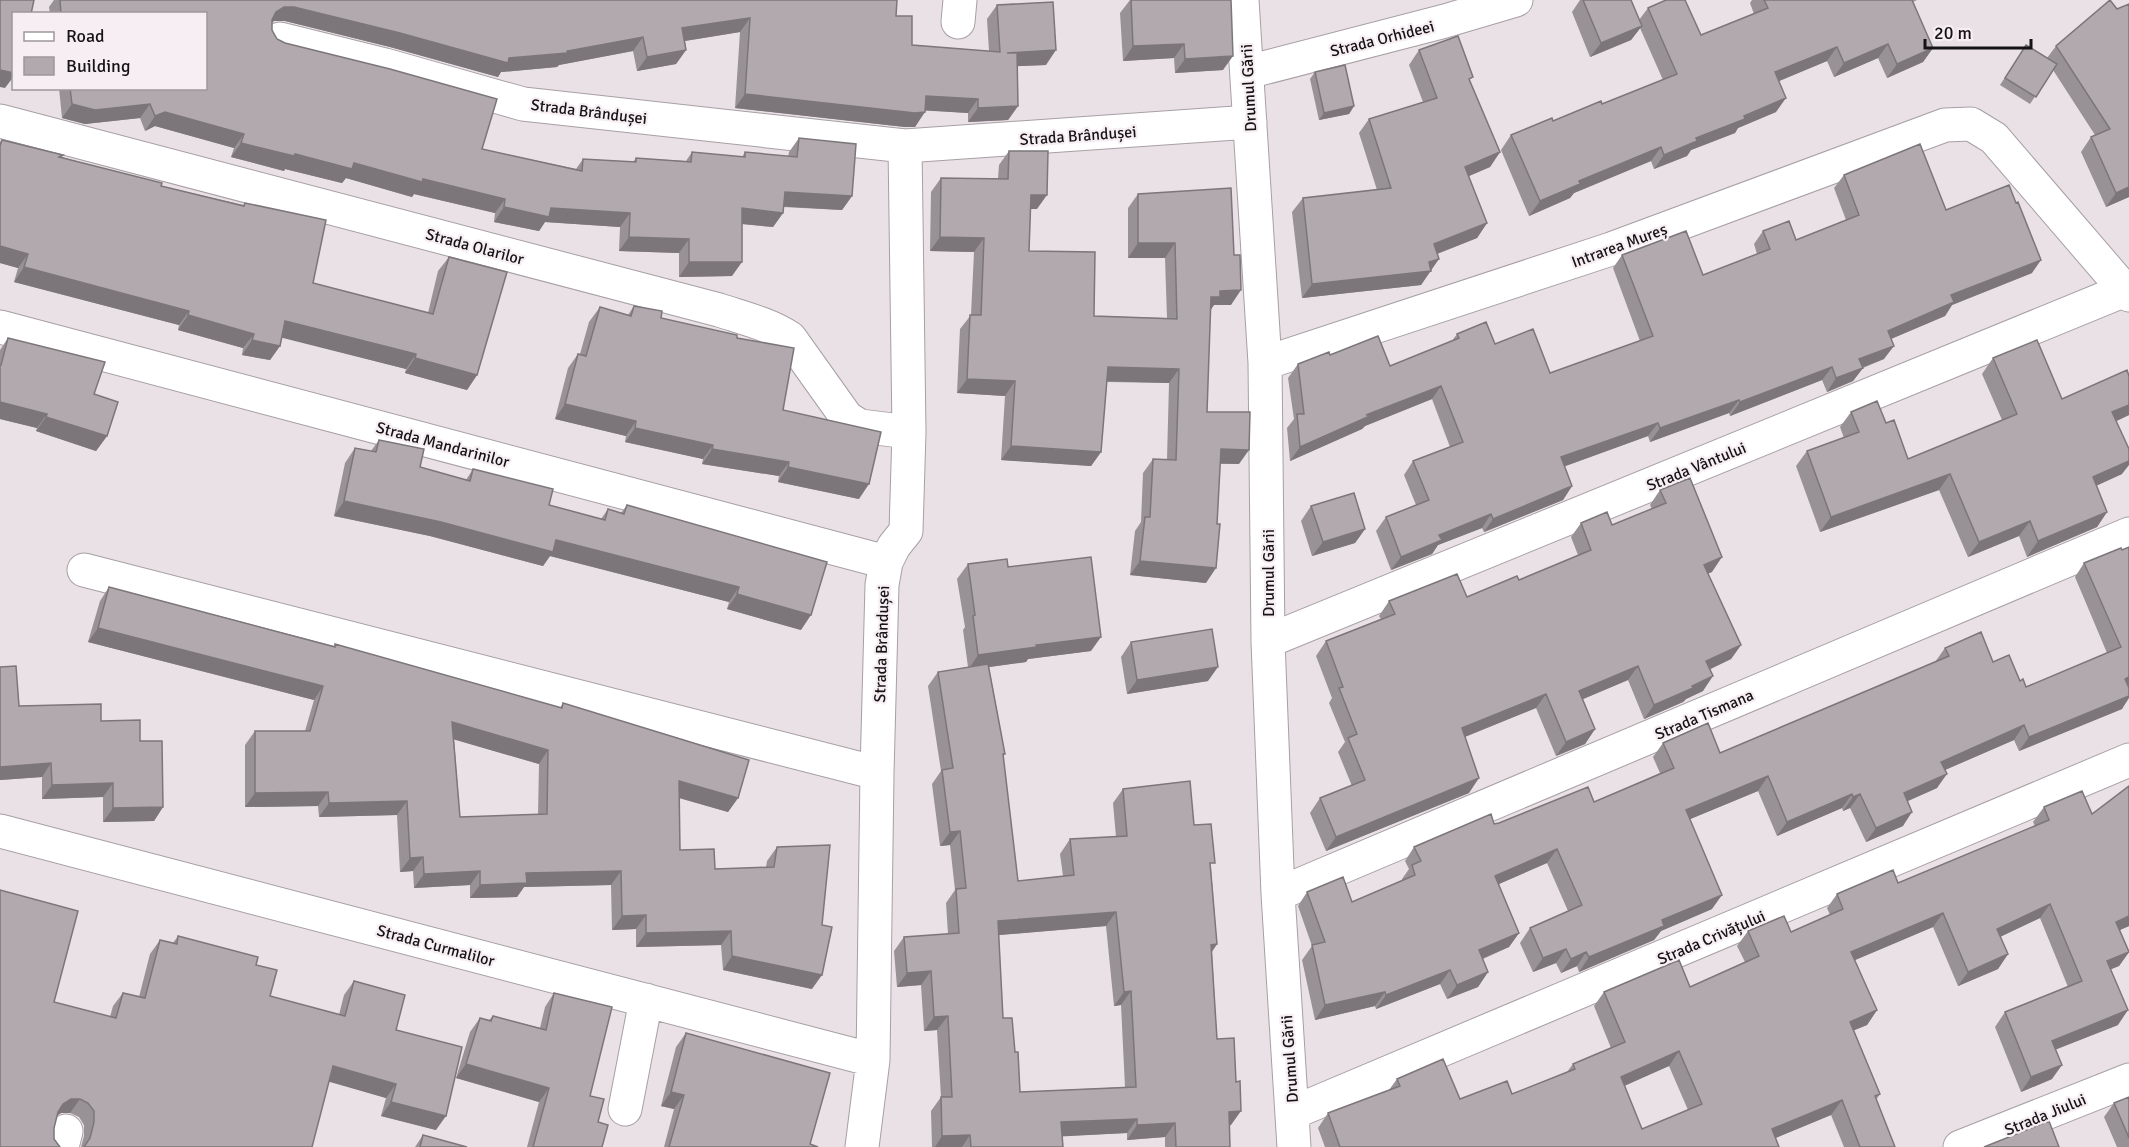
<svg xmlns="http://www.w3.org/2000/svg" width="2129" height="1147" font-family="Signika,sans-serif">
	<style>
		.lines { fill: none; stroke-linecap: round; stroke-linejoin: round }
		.minor-casing { stroke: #a79fa4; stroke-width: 35 }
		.minor { stroke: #fff; stroke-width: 33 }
		.wall { fill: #989196; fill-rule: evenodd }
		.shaded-wall { fill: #7c767a }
		.building { fill: #b1a9ae; stroke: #7c767a; stroke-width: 1.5; fill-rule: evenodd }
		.labels { text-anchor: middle; stroke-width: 4.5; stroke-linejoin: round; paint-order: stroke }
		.street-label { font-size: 16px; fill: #161315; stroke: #f7eef3 }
	</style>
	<rect width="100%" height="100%" fill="#e9e1e6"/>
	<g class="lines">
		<defs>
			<path id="minor" d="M1242 0 1265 363 1268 641 1278 894 1294 1147
				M958 22 960 0
				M280 39 385 65 523 104 905 146 1250 122
				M1248 72 1445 21 1516 0
				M0 121 719 310C743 318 769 324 790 338L847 418 860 426 909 432
				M0 327 886 562
				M1265 363 1611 249 1945 125 1971 124 1994 138 2129 295
				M84 570 877 773
				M1268 641 2125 290
				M0 831 873 1060
				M1278 894 2129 534
				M625 1109 646 1000
				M1292 1113 2129 760
				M62 1147 66 1131
				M862 1147 873 1060 877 773 882 585 886 562 894 546 906 531 909 432 905 146
				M1960 1147 2129 1080"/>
		</defs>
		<use href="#minor" class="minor-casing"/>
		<use href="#minor" class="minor"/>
	</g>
	<path class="wall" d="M54 0H897L896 16 912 45 989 51 987 19 997 5 1046 65 1017 66 1018 106 1008 120 968 122V113L925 110 915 127H905L735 108 740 32 685 41 686 50 676 64 637 71 633 51 559 65 557 67 501 72 498 77 390 47 285 21H274L272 23V30L277 39 482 149 576 169 583 159 633 162 636 158 686 161 692 152 742 157 745 152 788 157 789 152 799 138 852 196 842 210 783 207V213L773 227 742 224 732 276 679 277V253L619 251 620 227 545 222 539 231 494 222 495 213 414 194 412 197 346 178 342 183 285 169 284 171 231 157 234 148 155 126 145 131 140 118 85 124 62 118 59 88H206V14H50L49 7Z
		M1130 0H1231L1223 70 1175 73 1174 58 1123 61 1120 13Z
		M1580 0H1631L1639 20 1648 8 1701 35 1754 14 1750 3 1752 0H1917L1913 2 1933 48 1923 62 1887 78 1878 58 1834 77 1827 61 1779 81 1776 112 1738 128 1735 133 1691 150 1687 156 1654 169 1651 161 1574 193 1570 198 1529 216 1501 150 1511 135 1602 104 1663 80 1640 28 1631 40 1590 57 1572 12Z
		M2110 0 2129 197 2106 207 2081 152 2091 137 2095 135 2053 70 2030 104 2000 85 2026 45 2047 58 2056 46Z
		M1419 50 1470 81 1500 152 1490 167 1469 176 1487 223 1477 238 1437 254 1431 270 1421 285 1302 298 1292 212 1303 198 1377 190 1359 133 1369 119 1423 102 1409 65Z
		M1315 72 1354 106 1349 114 1319 120 1310 79Z
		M2 140 63 155 62 157 161 186 243 205 245 203 313 283 428 313 438 271 449 257 477 375 467 390 405 373 406 369 282 337 280 346 270 360 242 355 243 348 178 330 179 325 14 282 18 268 0 263V142Z
		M1009 151 1037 209H1030L1029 251 1094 316 1167 318 1165 258H1128V208L1138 194 1231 305H1214L1210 310 1207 412 1239 464H1220L1206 583 1130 575 1135 531 1141 522 1143 473 1153 459H1167L1169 383 1107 382 1101 452 1091 466 1001 460 1005 396 957 393 960 329 971 315 974 252 930 251 931 192 941 178 998 179 999 165Z
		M1844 175 1946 210 2032 273 1952 305 1945 316 1891 339 1884 359 1863 368 1853 381 1827 392 1822 380 1730 416 1729 413 1650 442 1648 436 1565 466 1572 486 1563 500 1484 532 1482 528 1438 545 1432 554 1391 570 1376 531 1386 517 1416 505 1404 475 1413 461 1450 447 1432 399 1365 426 1362 429 1290 461 1287 428 1294 419 1288 378 1298 364 1330 355 1390 366 1452 341 1457 334 1495 344 1550 373 1640 341 1613 268 1622 255 1703 275 1757 254 1754 244 1763 231 1796 240 1846 220 1834 188Z
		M634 306 661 318 737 338 783 410 859 499 778 482 779 476 702 464 703 459 625 442 626 436 555 419 568 368 578 354H580L589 322 600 307 628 315Z
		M8 338 94 394 107 436 96 451 36 431 37 428 0 419V350Z
		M1993 358 2062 399 2129 415 2116 421 2122 474 2096 486 2107 512 2097 527 2027 557 2019 536 1968 557 1939 490 1820 532 1796 466 1807 451 1844 438 1840 427 1851 412 1886 423 1908 459 2002 420 1982 374Z
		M379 440 420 467 466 480 473 469 549 505 601 519 608 509 621 513 627 505 801 630 727 609 729 602 550 556 543 566 430 536 334 516 345 463 355 448 371 451Z
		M1660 490 1712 572 1708 573 1741 645 1731 659 1710 669 1703 691 1686 699 1683 702 1644 719 1628 680 1583 699 1595 729 1585 744 1556 756 1536 708 1465 737 1469 793 1326 851 1310 813 1320 798 1352 786 1338 752 1345 742 1329 703 1332 698 1316 656 1326 641 1381 619 1379 616 1389 601 1467 597 1519 580 1578 555 1571 537 1581 523 1612 525 1652 509 1650 505Z
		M1311 506 1365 529 1355 543 1312 556 1301 521Z
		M2121 548 2129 687 2122 709 2019 751 2014 740 1945 770 1937 788 1908 801 1903 826 1866 842 1850 808 1843 811 1842 808 1777 836 1758 791 1690 819 1712 909 1661 931 1654 940 1579 972 1577 966 1561 973 1556 963 1533 972 1520 943 1530 928 1568 911 1547 863 1499 884 1519 933 1509 947 1483 959 1488 972 1478 987 1447 999 1440 984 1376 1009 1375 1006 1315 1020 1302 960 1312 946 1298 906 1307 892 1352 902 1402 881V879L1409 869 1405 861 1414 847 1494 824 1594 802 1660 773 1653 757 1663 743 1720 753 1935 662 1945 648 1993 662 2020 681 2026 687 2107 653 2075 577 2084 563Z
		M968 564 1008 567 1091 651 1028 659 1026 662 989 667 1005 754 1003 756 1018 881 1063 876 1060 854 1070 839 1116 837 1113 803 1123 789 1194 825 1211 868 1217 944 1212 952 1217 1039 1231 1125 1229 1126 1230 1147H1165V1137L1127 1140V1133L1062 1136 1063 1147H932L931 1111 941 1097 937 1030 924 1031 921 985 897 987 894 951 904 937 948 934 946 903 955 890 950 845 940 846 932 784 941 771 928 686 938 672 968 667 963 630 965 627 957 579ZM1106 926 1114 1006 1121 1005 1125 1087 1020 1092 1015 1052 1003 1018 998 935Z
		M109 587 334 646 335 644 560 708 563 703 738 798 728 812 679 798 680 850 715 869 766 867 767 861 777 847 812 989 723 970 721 945 636 947V929L612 930 611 885 524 887 517 897 470 898V885L414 888 413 871 400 872 397 815 319 817 318 806 245 807V745L255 731H305L314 700 88 642 100 601ZM454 739 539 764 538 815 460 817Z
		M1131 642 1208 681 1127 694 1121 657Z
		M0 667 19 706 101 721 140 741 163 807 154 821 103 822V797L42 799V777L0 780Z
		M2129 786V926L2120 930 2129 952 2119 966 2111 969 2118 1025 2056 1049 2052 1079 2021 1092 1995 1027 2005 1012 2068 987 2040 918 2000 937 2008 954 1998 969 1958 986 1933 927 1855 960 1877 1010 1867 1025 1854 1030 1880 1094 1876 1100 1895 1147H1844L1831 1115 1775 1138 1779 1147H1325L1318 1128 1328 1113 1389 1090 1397 1079 1460 1099 1512 1094 1567 1072 1573 1064 1611 1048 1594 1006 1604 992 1690 987 1745 962 1737 946 1748 931 1791 932 1830 915 1827 908 1837 894 1898 883 2035 826 2033 822 2044 807 2092 814ZM1669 1066 1688 1110 1642 1129 1624 1085Z
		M178 936 256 965 270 996 339 1015 344 995 354 981 396 1030 436 1130 381 1116 386 1098 329 1081 312 1147H81L84 1136V1125L79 1117 70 1113H61L0 1147 54 1002 110 1017 113 1006 123 993 139 997 150 954 160 940 173 943Z
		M554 993 590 1096 598 1122 602 1147H527L539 1102 456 1078 470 1032 480 1018 489 1020 493 1016 540 1028 545 1007Z
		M686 1033 810 1144 818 1147H664L674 1109 661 1106 676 1047Z
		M2129 1097V1147H2117L2104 1117 2114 1103Z
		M423 1135 467 1147H415Z"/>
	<path class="shaded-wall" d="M284 7H294L509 58 567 51 643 37 633 51 559 65 557 67 501 72 498 77 390 47 285 21H274L266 26 276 12Z
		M750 18 740 32 672 43 682 28Z
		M1642 26 1631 40 1590 57 1601 43Z
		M1184 44 1174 58 1123 61 1133 46Z
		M1888 44 1878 58 1834 77 1844 63Z
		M1837 47 1827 61 1765 87 1775 72Z
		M1933 48 1923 62 1887 78 1897 64Z
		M686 50 676 64 637 71 647 57Z
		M1056 50 1046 65 997 67 1007 53Z
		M1233 56 1223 70 1175 73 1185 59Z
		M0 70 14 73V76L5 88 0 87Z
		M745 94 925 112 915 127H905L735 108Z
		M926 96 978 99 968 113 916 110Z
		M1786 98 1776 112 1738 128 1735 133 1691 150 1687 156 1654 169 1664 155 1696 138Z
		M72 104H150L140 118 85 124 62 118Z
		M1018 106 1008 120 968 122 978 108Z
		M1354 106 1349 114 1319 120 1324 113Z
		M165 112 244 134 234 148 155 126 145 131 155 116Z
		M241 143 295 154 354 163 505 199 495 213 414 194 412 197 346 178 342 183 285 169 284 171 231 157Z
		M1661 147 1651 161 1574 193 1570 198 1529 216 1540 201 1579 181Z
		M1500 152 1490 167 1455 182 1465 167Z
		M2129 187V197L2106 207 2116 193Z
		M785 192 852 196 842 210 775 206Z
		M1031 195H1047L1037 209H1021Z
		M504 207 551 208 630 213 620 227 545 222 539 231 494 222Z
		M742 208 783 213 773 227 732 223Z
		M1487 223 1477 238 1424 259 1434 244Z
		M629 237 689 239 679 253 619 251Z
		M940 237 984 238 974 252 930 251Z
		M1138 243H1175L1165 258H1128Z
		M0 246 28 254 18 268 0 263Z
		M1439 259 1421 285 1302 298 1312 284 1429 262Z
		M2041 260 2032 273 1952 305 1945 316 1879 344 1888 331 1951 295Z
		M689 262H742L732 276 679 277Z
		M24 267 189 311 179 325 14 282Z
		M1241 290 1231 305H1214L1210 311 1211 297 1220 291Z
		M188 315 254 334 243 348 178 330Z
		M285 321 416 354 406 369 275 336Z
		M252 340 280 346 270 360 242 355Z
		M1894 346 1884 359 1850 372 1859 359Z
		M415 358 477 375 467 390 405 373Z
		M1108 367 1179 369 1169 383 1098 381Z
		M1832 367 1822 380 1730 416 1740 402Z
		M1863 368 1853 381 1827 392 1836 378Z
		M967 379 1015 381 1005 396 957 393Z
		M1441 386 1432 399 1365 426 1362 429 1290 461 1300 447 1366 415Z
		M1739 400 1729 413 1650 442 1660 428Z
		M0 402 47 414 37 428 0 419Z
		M565 404 636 421 626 436 555 419Z
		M2129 405V415L2102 428 2112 412Z
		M46 417 107 436 96 451 36 431Z
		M1658 423 1648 436 1552 471 1561 457Z
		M635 428 713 445 703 459 625 442Z
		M1011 446 1101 452 1091 466 1001 460Z
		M712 449 789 462 779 476 702 464Z
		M1221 449 1249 450 1239 464 1211 463Z
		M2129 461V465L2122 474 2082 492 2093 477Z
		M788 467 869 484 859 499 778 482Z
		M1950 474 1939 490 1820 532 1831 517Z
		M1572 486 1563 500 1484 532 1493 519Z
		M344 501 556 540 739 587 729 602 550 556 543 566 430 536 334 516Z
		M2107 512 2097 527 2027 557 2038 541Z
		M1491 514 1482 528 1438 545 1432 554 1391 570 1401 557 1439 535Z
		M2030 521 2019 536 1968 557 1979 542Z
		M1365 529 1355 543 1312 556 1323 542Z
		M1722 557 1712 572 1694 579 1704 565Z
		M1140 561 1216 568 1206 583 1130 575Z
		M737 594 811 615 801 630 727 609Z
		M98 628 323 686 314 700 88 642Z
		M1101 637 1091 651 1028 659 1026 662 968 670 978 655 1036 645Z
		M1741 645 1731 659 1696 676 1706 661Z
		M1638 666 1628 680 1569 705 1579 691Z
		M1218 667 1208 681 1127 694 1137 680Z
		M1713 676 1703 691 1686 699 1683 702 1644 719 1654 705Z
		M2129 677V687L2115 693 2125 679Z
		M1546 694 1536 708 1452 742 1462 728Z
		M2129 696V698L2122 709 2019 751 2029 737Z
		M452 722 548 750 539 764 442 736Z
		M2024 725 2014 740 1931 776 1941 762Z
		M1595 729 1585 744 1556 756 1566 742Z
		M51 763 42 777 0 780V767Z
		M1947 774 1937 788 1894 807 1904 793Z
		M1768 776 1758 791 1676 825 1686 810Z
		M1479 778 1469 793 1326 851 1336 837Z
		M679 781 738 798 728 812 669 795Z
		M113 783 103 797 42 799 52 785Z
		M328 792 318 806 245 807 255 793Z
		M1852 794 1842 808 1777 836 1787 822Z
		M1860 794 1850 808 1843 811 1853 797Z
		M407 801 397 815 319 817 329 803Z
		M163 807 154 821 103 822 113 808Z
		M1912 812 1903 826 1866 842 1876 828Z
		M960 831 950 845 940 846 950 832Z
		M1557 849 1547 863 1485 890 1495 876Z
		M423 857 413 871 400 872 410 858Z
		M480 871 470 885 414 888 424 874Z
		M621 871 611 885 524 887 517 897 470 898 480 885 526 873Z
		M1722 895 1712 909 1661 931 1654 940 1579 972 1589 957 1662 920Z
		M2050 904 2040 918 1987 943 1997 929Z
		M1116 912 1106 926 988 936 998 921Z
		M1943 913 1933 927 1841 966 1851 952Z
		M646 915 636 929 612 930 622 916Z
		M2129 916V926L2106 936 2116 922Z
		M731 931 721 945 636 947 646 933Z
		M1519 933 1509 947 1469 964 1479 950Z
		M1217 944 1207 958 1211 945Z
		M1566 949 1556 963 1533 972 1543 958Z
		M1586 952 1577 966 1561 973 1571 959Z
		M2129 952 2119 966 2097 975 2107 961Z
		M2008 954 1998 969 1958 986 1968 972Z
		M732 956 822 975 812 989 723 970Z
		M1450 970 1440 984 1376 1009 1386 995Z
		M931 971 921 985 897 987 907 973Z
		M1488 972 1478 987 1447 999 1457 985Z
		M1131 991 1121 1005 1114 1006 1124 992Z
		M1385 992 1375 1006 1315 1020 1325 1005Z
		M1877 1010 1867 1025 1840 1036 1850 1022Z
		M2128 1010 2118 1025 2042 1055 2052 1041Z
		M948 1016 937 1030 924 1031 934 1017Z
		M1679 1051 1669 1066 1611 1092 1621 1077Z
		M466 1064 549 1088 539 1102 456 1078Z
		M2062 1065 2052 1079 2021 1092 2031 1077Z
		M333 1066 396 1084 386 1098 323 1080Z
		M671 1092 684 1095 674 1109 661 1106Z
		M71 1099H80L70 1113H61L53 1118 63 1104Z
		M1842 1100 1831 1115 1761 1144 1772 1129Z
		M391 1102 446 1116 436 1130 381 1116Z
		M1241 1111 1231 1125 1219 1126 1229 1112Z
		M1137 1119 1127 1133 1051 1137 1061 1122Z
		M1175 1123 1165 1137 1127 1140 1137 1125Z
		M970 1135 962 1147H935L942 1136Z"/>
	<path class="building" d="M0 0H34L31 14H14V73L0 70Z
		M60 0H897L896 16H912V45L1000 52 997 5 1053 2 1056 50 1007 53H1017L1018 106 978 108V99L926 96 925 112 915 113 745 94 750 18 682 28 686 50 647 57 643 37 567 51V53L509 58 508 63 400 33 294 7H284L276 12 272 20V30L277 39 285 43 390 69 497 99 482 149 582 171 583 159 636 162V158L691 162 692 152 745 157V152L797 157 799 138 856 144 852 196 785 192 783 213 742 208V262H689V239L629 237 630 213 551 208 549 217 504 207 505 199 423 179 422 182 354 163 352 169 295 154 294 156 241 143 244 134 165 112 155 116 150 104 95 110 72 104 70 88H206V14H61Z
		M1131 0H1231L1233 56 1185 59 1184 44 1133 46Z
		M1583 0H1631L1642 26 1601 43Z
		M1666 0H1685L1701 35 1768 8 1764 0H1912L1933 48 1897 64 1888 44 1844 63 1837 47 1775 72 1786 98 1744 116 1745 119 1696 138 1697 141 1664 155 1661 147 1579 181 1580 184 1540 201 1511 135 1552 118 1553 121 1601 101 1602 104 1677 74 1648 8Z
		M2110 0 2117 9 2129 4V187L2116 193 2091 137 2110 129 2056 46Z
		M1458 36 1473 77 1469 79 1500 152 1465 167 1487 223 1434 244 1439 259 1429 262 1431 271 1312 284 1303 198 1391 188 1369 119 1437 98 1419 50Z
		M2026 45 2057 64 2036 97 2005 78Z
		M1345 65 1354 106 1324 113 1315 72Z
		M2 140 63 155 59 157 162 183 161 186 244 206 245 203 326 220 313 283 433 314 449 257 507 272 477 375 415 358 416 354 285 321 280 346 252 340 254 334 188 315 189 311 24 267 28 254 0 246V146Z
		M1920 144 1946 210 2009 185 2016 203 2018 202 2041 260 1951 295 1954 302 1888 331 1894 346 1859 359 1863 368 1836 378 1832 367 1740 402 1739 400 1660 428 1658 423 1561 457 1572 486 1493 519 1491 514 1439 535 1442 540 1401 557 1386 517 1429 500 1413 461 1463 442 1441 386 1366 415H1372L1300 447 1297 414H1304L1298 364 1329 352 1330 355 1378 336 1390 366 1459 338 1457 334 1486 322 1495 344 1533 329 1550 373 1653 336 1622 255 1686 231 1703 275 1770 249 1763 231 1789 221 1796 240 1859 215 1844 175Z
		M1009 151H1048L1047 195H1031L1029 251 1095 252 1094 316 1177 319 1175 243H1138V194L1231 188 1234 255H1240L1241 290 1220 291V297H1211L1207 412H1250L1249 450 1221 449 1217 524H1220L1216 568 1140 561 1145 517H1150L1153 459 1176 460 1179 369 1108 367 1101 452 1011 446 1015 381 967 379 970 315H981L984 238 940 237 941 178 1008 179Z
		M634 306 662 311 661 318 737 335V338L794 348 783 410 881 432 869 484 788 467 789 462 712 449 713 445 635 428 636 421 565 404 578 354 586 356 600 307 631 316Z
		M8 338 105 362 94 394 118 402 107 436 46 417 47 414 0 402V365H1Z
		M2037 340 2062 399 2127 370 2129 376V405L2112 412 2129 449V461L2093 477 2107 512 2038 541 2030 521 1979 542 1950 474 1831 517 1807 451 1859 432 1851 412 1877 401 1886 423 1894 420 1908 459 2017 414 1993 358Z
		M379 440 424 449 420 467 470 481 473 469 553 489 549 505 605 520 608 509 624 514 627 505 827 562 811 615 737 594 739 587 556 540 553 552 441 522 344 501 355 448 376 452Z
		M1690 478 1722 557 1704 565 1741 645 1706 661 1713 676 1692 686 1693 688 1654 705 1638 666 1579 691 1595 729 1566 742 1546 694 1462 728 1479 778 1336 837 1320 798 1365 780 1348 738 1357 734 1339 688 1343 687 1326 641 1395 614 1389 601 1457 574 1467 597 1517 576 1519 580 1591 550 1581 523 1607 512 1612 525 1666 503 1660 490Z
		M1354 493 1365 529 1323 542 1311 506Z
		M2129 547V677L2125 679 2129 688V696L2029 737 2024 725 1941 762 1947 774 1904 793 1912 812 1876 828 1860 794 1853 797 1852 794 1787 822 1768 776 1686 810 1722 895 1662 920 1664 926 1589 957 1586 952 1571 959 1566 949 1543 958 1530 928 1582 905 1557 849 1495 876 1519 933 1479 950 1488 972 1457 985 1450 970 1386 995 1385 992 1325 1005 1312 945 1325 942 1307 892 1343 877 1352 902 1415 875 1412 865 1421 861 1414 847 1491 814 1494 824 1499 823 1588 787 1594 802 1674 768 1663 743 1708 723 1720 753 1949 656 1945 648 1981 632 1993 662 2009 655 2020 681 2023 679 2026 687 2121 647 2084 563 2121 548 2122 550Z
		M1091 557 1101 637 1036 645 1037 647 978 655 973 616 975 615 968 564 1007 559 1008 567Z
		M109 587 335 647V644L562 708 563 703 749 760 738 798 679 781 680 850 714 849 715 869 774 867 777 847 830 845 822 925 832 927 822 975 732 956 731 931 646 933V915L622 916 621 871 526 873 527 883 480 885V871L424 874 423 857 410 858 407 801 329 803 328 792 255 793V731H310L323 686 98 628ZM452 722 548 750 547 814 460 817Z
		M1212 629 1218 667 1137 680 1131 642Z
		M988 664 1005 754H1003L1018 881 1074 875 1070 839 1127 836 1123 789 1190 781 1194 825 1211 824 1215 863H1210L1217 944 1211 945 1217 1039 1234 1038 1236 1082 1240 1081 1241 1111 1229 1112 1230 1147H1176L1175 1123 1137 1125V1119L1061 1122 1063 1147H971L970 1135 942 1136 941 1097H952L948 1016 934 1017 931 971 907 973 904 937 959 933 956 889 966 888 960 831 950 832 942 770 953 768 938 672ZM1116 912 1124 992 1131 991 1136 1087 1020 1092 1018 1052H1015L1012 1018H1003L998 921Z
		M16 666 19 706 101 704V721L140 720V741H162L163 807 113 808V783L52 785 51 763 0 767V667Z
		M2129 786V916L2116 922 2129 952 2107 961 2128 1010 2052 1041 2062 1065 2031 1077 2005 1012 2082 981 2050 904 1997 929 2008 954 1968 972 1943 913 1851 952 1877 1010 1850 1022 1880 1094 1875 1096 1895 1147H1860L1842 1100 1772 1129 1779 1147H1340L1328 1113 1400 1086 1397 1079 1443 1059 1460 1099 1507 1081 1512 1094 1575 1069 1573 1064 1625 1042 1604 992 1679 960 1690 987 1759 956 1748 931 1784 916 1791 932 1843 909 1837 894 1893 870 1898 883 2049 820 2044 807 2082 791 2092 814ZM1679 1051 1702 1104 1642 1129 1621 1077Z
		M0 890 78 911 54 1002 116 1018 123 993 145 998 160 940 177 944 178 936 258 957 256 965 277 970 270 996 345 1016 354 981 405 995 396 1030 462 1047 446 1116 391 1102 396 1084 333 1066 312 1147H84L90 1138 94 1122V1111L88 1103 80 1099H71L63 1104 58 1112 54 1128V1139L60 1147H0Z
		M554 993 612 1007 590 1096 604 1099 598 1122 608 1125 602 1147H533L549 1088 466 1064 480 1018 491 1021 493 1016 546 1030Z
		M686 1033 830 1073 810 1144 818 1147H669L684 1095 671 1092Z
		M2129 1097V1138L2114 1103Z
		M2049 1121 2059 1147H1984Z
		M423 1135 467 1147H420Z"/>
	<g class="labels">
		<g class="street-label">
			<text transform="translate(1382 38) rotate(-14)" y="6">Strada Orhideei</text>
			<text transform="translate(1248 88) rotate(-93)" y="6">Drumul Gării</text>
			<text transform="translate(589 111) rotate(7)" y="6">Strada Brândușei</text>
			<text transform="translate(1078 135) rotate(-4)" y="6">Strada Brândușei</text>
			<text transform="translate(1619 245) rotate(-20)" y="6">Intrarea Mureș</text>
			<text transform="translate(475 246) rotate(15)" y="6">Strada Olarilor</text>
			<text transform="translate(443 444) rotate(15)" y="6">Strada Mandarinilor</text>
			<text transform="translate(1696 466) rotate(-22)" y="6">Strada Vântului</text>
			<text transform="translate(1268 573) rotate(-90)" y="6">Drumul Gării</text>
			<text transform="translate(881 644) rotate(-88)" y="6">Strada Brândușei</text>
			<text transform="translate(1704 714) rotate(-23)" y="6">Strada Tismana</text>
			<text transform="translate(1711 937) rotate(-23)" y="6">Strada Crivățului</text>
			<text transform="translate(436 945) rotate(15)" y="6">Strada Curmalilor</text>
			<text transform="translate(1289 1059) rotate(-94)" y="6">Drumul Gării</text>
			<text transform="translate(2045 1114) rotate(-22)" y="6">Strada Jiului</text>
		</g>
	</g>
	<rect x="12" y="12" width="195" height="78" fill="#f7eef3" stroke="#9d969a" stroke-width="1.5"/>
	<rect x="24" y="32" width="30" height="9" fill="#ffffff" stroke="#9d969a" stroke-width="1.5"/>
	<text x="66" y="42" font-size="18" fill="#161315">Road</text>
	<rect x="24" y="57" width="30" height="18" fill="#b1a9ae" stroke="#9d969a" stroke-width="1.5"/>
	<text x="66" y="72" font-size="18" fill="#161315">Building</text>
	<path d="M1925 39v9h106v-9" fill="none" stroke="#161315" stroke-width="3"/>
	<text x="1934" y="39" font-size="18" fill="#161315" stroke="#f7eef3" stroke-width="4.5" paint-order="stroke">20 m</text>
</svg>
